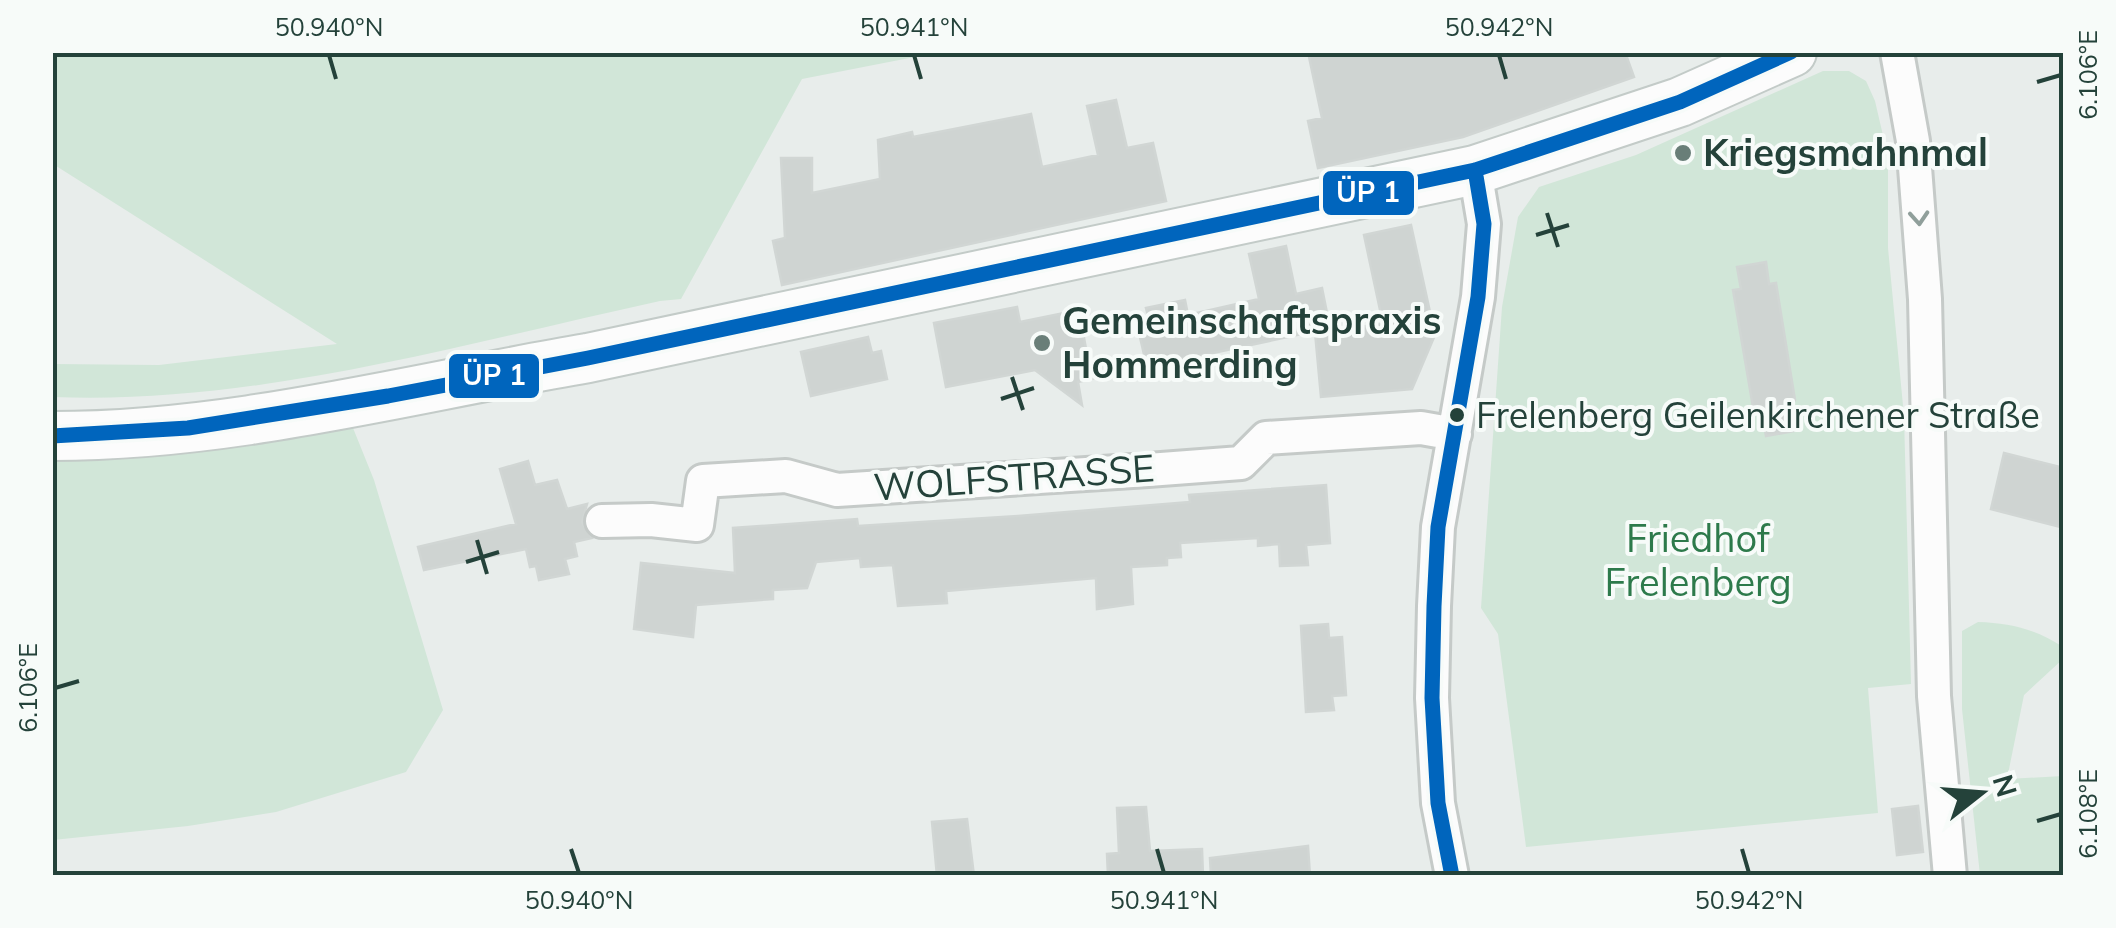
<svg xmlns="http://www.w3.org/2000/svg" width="2116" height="928" font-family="Mulish,sans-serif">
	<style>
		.green { fill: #d1e6d8 }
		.building { fill: #cfd4d2; stroke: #d1d6d4; stroke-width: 2.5 }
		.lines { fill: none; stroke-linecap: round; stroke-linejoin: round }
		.minor-casing { stroke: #c5cac8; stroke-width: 38 }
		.secondary-casing { stroke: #c3cbc8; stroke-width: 52 }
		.minor { stroke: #fcfcfc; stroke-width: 32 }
		.secondary { stroke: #fcfcfc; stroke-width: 48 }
		.bus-1-casing { stroke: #f7fbf9; stroke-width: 22 }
		.bus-1 { stroke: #0065bd; stroke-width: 15 }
		.oneway { stroke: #909f9b }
		.ticks { fill: none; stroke: #24423a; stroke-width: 4 }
		.poi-dot { fill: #697e78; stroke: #f7fbf9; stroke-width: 4 }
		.bus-dot { fill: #24423a; stroke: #f7fbf9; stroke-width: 4 }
		.labels { text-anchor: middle; stroke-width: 8; stroke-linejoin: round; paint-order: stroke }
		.bus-label { font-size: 36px; fill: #24423a; stroke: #f7fbf9; text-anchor: start }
		.poi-label { font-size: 38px; font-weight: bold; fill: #24423a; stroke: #f7fbf9; text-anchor: start }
		.street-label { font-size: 38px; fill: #24423a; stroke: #f7fbf9 }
		.park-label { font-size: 38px; fill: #2d7a4b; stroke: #f7fbf9 }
		.line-badge { stroke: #f7fbf9; stroke-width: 4 }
		.badge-label { font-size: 28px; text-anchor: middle; font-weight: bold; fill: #fff }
		.neatline { fill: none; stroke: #24423a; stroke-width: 4 }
		.ticks-label { font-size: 25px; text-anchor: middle; fill: #24423a }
	</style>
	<rect width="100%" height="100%" fill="#e8edeb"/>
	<path class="green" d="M53 52H935V53L802 79 681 299 660 301C462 344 257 405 53 397V364L159 365 337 344 53 164Z
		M1823 71H1849L1866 81 1875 101 1888 157V248L1904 416 1911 684 1868 688 1878 813 1526 847 1498 634 1481 608 1502 307 1518 217 1539 187 1636 155Z
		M353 428 374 480 443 710 406 772 276 812 188 826 53 840 52 456 269 441Z
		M1978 622C2010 623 2036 629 2063 647V659L2024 695 2007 779 2063 776V875H1980L1962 709V631Z"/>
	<path class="building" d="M1308 52H1625L1634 77 1463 137 1318 168 1308 121 1322 118Z
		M1116 100 1127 148 1153 143 1166 201 782 285 773 241 785 238 781 158H812V193L880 179 878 140 912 132 913 137 1031 114 1042 167 1098 155 1087 106Z
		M1411 225 1435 335 1412 389 1321 397 1315 332 1383 324 1364 235Z
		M1286 246 1296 294 1322 288 1330 328 1147 367 1139 333 1151 328 1146 308 1185 300 1188 315 1259 299 1249 254Z
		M1766 262 1769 284 1776 283 1795 400 1790 408 1794 431 1766 436 1762 413 1753 407 1733 290 1741 289 1737 267Z
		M1017 307 1020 322 1079 310 1088 360 1099 377 1078 382 1082 405 1035 370 946 387 934 323Z
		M868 337 872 353 881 351 887 379 811 396 801 352Z
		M2004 453 2064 468V528L1991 509Z
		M528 461 535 485 557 480 567 509 587 504 582 522 592 538 574 542 577 556 565 559 569 574 539 580 536 566 530 567 526 549 424 570 418 547 516 524 500 469Z
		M1326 485 1330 543 1306 545 1308 565 1280 566 1279 544 1258 546V538L1180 543 1181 557 1167 558V565L1131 567 1133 604 1097 609 1096 578 946 591 947 603 898 606 893 565 861 567 860 558 816 562 807 588 773 590V599L696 605 693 637 634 629 641 563 735 573 733 528 857 519 858 526 1018 516 1190 502 1189 495Z
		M1328 624 1329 638 1342 637 1346 695 1332 696 1334 710 1306 712 1301 626Z
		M1918 806 1923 852 1897 855 1892 809Z
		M1146 807 1150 851 1202 849 1203 876H1108L1107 854 1119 853 1117 808Z
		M967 819 974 876H937L932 822Z
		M1308 846 1310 876H1211L1210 858Z"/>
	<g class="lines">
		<defs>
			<path id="minor" d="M1897 52 1913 141 1925 299 1934 696 1950 876
				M602 521 651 520 697 525 703 481 786 476 837 490 1148 470 1241 463 1266 438 1421 428 1455 434
				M1452 876 1438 803 1432 698 1434 606 1438 527 1478 297 1484 224 1475 170"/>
			<path id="secondary" d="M52 436C235 436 410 388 588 358L1475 170 1680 102 1792 52"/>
		</defs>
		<use href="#minor" class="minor-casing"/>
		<use href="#secondary" class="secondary-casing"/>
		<use href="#minor" class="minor"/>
		<use href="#secondary" class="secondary"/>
		<defs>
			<path id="bus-1" d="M52 436 188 428 388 396 588 358 1475 170 1680 102 1791 52
				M1452 876 1438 803 1432 698 1434 606 1438 527 1478 297 1484 224 1475 170"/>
		</defs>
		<use href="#bus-1" class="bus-1-casing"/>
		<use href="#bus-1" class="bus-1"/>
	</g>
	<defs><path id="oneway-chevron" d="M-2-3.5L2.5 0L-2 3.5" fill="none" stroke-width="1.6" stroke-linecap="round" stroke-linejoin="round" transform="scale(2.5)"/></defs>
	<use class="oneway" href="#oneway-chevron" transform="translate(1919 218) rotate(86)"/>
	<path class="ticks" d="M329 55 336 79M914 55 921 79M1499 55 1506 79M2037 82 2061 75M1547 213 1558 247M1536 235 1569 225M1012 377 1023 410M1001 399 1034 388M477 540 487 574M466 562 499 552M55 688 79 681M2037 821 2061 814M571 849 579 873M1157 849 1164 873M1742 849 1749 873"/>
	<g class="poi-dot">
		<circle cx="1683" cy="153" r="10"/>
		<circle cx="1042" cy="343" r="10"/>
	</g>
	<circle class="bus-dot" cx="1457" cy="415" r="9"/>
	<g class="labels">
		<g class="bus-label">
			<text x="1476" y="428">Frelenberg Geilenkirchener Straße</text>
		</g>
		<g class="poi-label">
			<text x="1703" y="166">Kriegsmahnmal</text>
			<text x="1062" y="334">Gemeinschaftspraxis<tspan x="1062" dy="44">Hommerding</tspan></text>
		</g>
		<g class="street-label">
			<text transform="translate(1014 478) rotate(-4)" y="13">WOLFSTRASSE</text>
		</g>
		<g class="park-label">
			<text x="1698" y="552">Friedhof<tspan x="1698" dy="44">Frelenberg</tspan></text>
		</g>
	</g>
	<g class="line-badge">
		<rect x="1321" y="169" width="95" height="48" rx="10" fill="#0065bd"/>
		<rect x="447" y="352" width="94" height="48" rx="10" fill="#0065bd"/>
	</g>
	<g class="badge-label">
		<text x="1368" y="202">ÜP 1</text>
		<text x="494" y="385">ÜP 1</text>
	</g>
	<rect width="2116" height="928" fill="none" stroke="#f7fbf9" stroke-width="110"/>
	<g transform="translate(1981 793) rotate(73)" stroke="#f7fbf9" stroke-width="8" paint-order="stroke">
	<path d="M0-8L18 38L0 25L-18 38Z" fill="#24423a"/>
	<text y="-15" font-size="28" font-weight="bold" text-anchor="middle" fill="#24423a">N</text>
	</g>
	<rect x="55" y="55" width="2006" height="818" class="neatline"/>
	<g class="ticks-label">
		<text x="329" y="36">50.940°N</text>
		<text x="914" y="36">50.941°N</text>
		<text x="1499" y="36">50.942°N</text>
		<text transform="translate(2088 75) rotate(-90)" y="9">6.106°E</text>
		<text transform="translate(28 688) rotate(-90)" y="9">6.106°E</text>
		<text transform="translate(2088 814) rotate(-90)" y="9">6.108°E</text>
		<text x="579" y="909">50.940°N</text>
		<text x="1164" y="909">50.941°N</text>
		<text x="1749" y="909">50.942°N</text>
	</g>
</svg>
